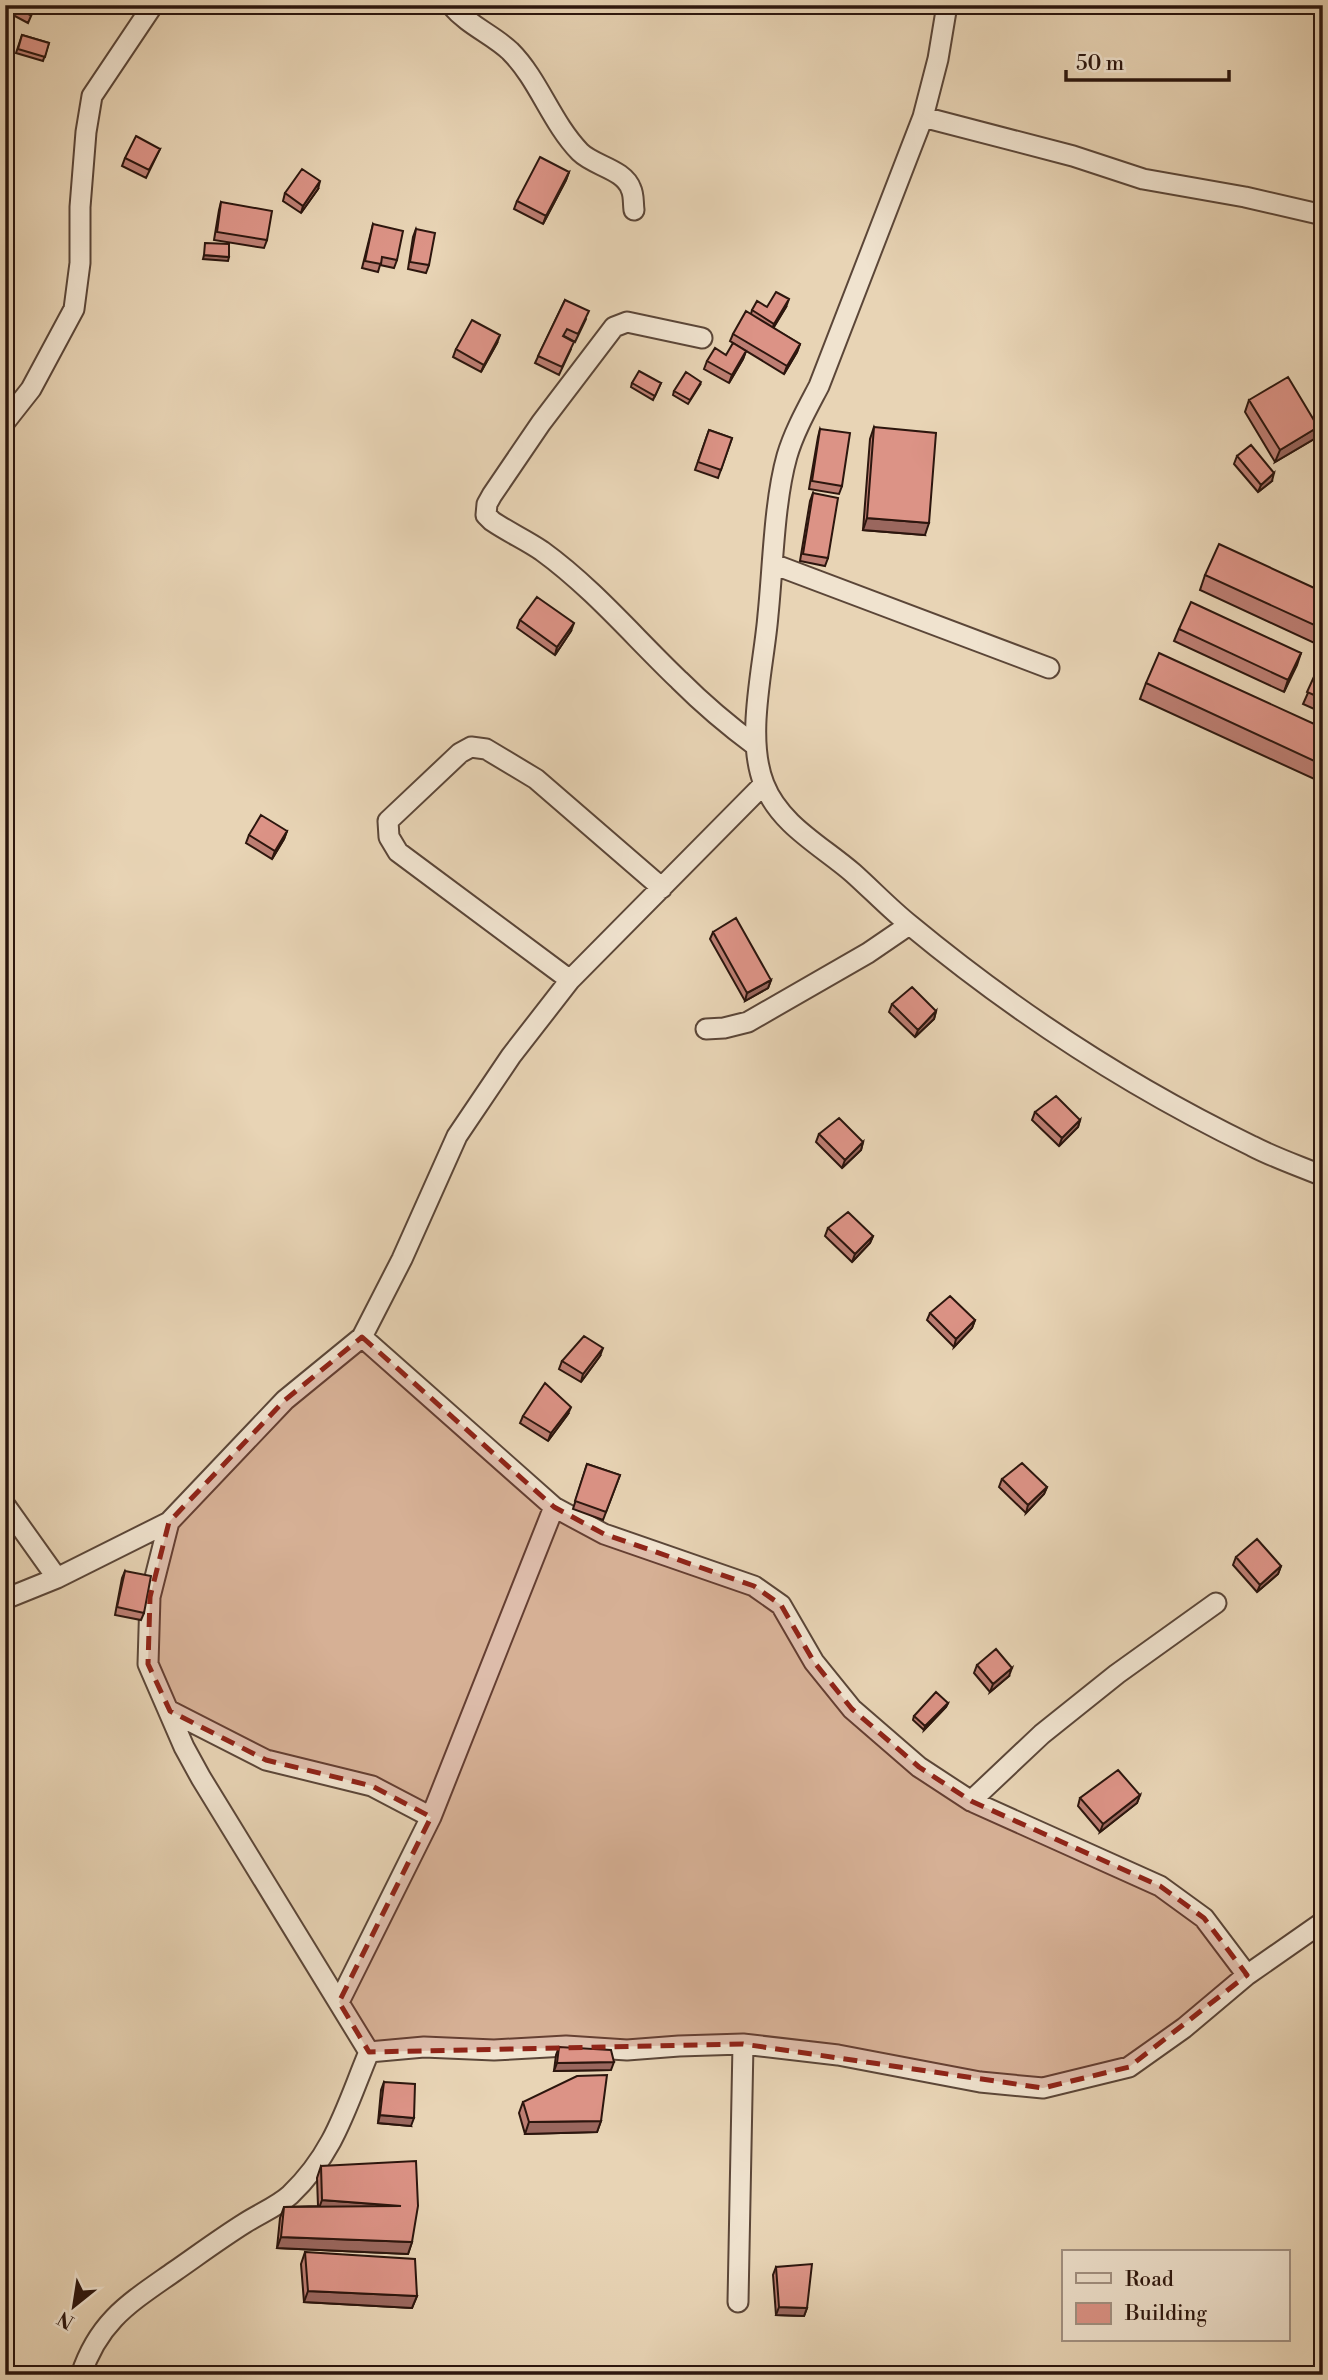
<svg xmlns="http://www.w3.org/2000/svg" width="1328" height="2380" font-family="'Libre Bodoni',serif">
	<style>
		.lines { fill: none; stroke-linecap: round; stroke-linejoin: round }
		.minor-casing { stroke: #5b4638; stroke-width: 23 }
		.minor { stroke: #f0e3cf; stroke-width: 19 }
		.wall { fill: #bd7e73; stroke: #2c160e; stroke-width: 2 }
		.shaded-wall { fill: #9a675e; stroke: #2c160e; stroke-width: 2 }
		.building { fill: #dc9386; stroke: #2c160e; stroke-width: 2 }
		.marked { fill: #8f2418; fill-opacity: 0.2; stroke: #8f2418; stroke-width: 5; stroke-dasharray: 14 9; stroke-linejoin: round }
	</style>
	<rect width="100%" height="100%" fill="#e8d4b5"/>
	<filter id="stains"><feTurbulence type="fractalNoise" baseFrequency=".00286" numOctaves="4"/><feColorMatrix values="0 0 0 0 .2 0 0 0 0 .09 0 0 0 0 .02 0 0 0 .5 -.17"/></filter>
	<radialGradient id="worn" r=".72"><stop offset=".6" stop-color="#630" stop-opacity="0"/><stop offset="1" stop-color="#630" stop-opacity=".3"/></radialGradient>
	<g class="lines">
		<defs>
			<path id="minor" d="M451 5C469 26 492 34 510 51 539 80 551 122 580 152 594 166 624 169 631 189 634 195 633 203 634 210
				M947 5 938 59 923 117 819 386C807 409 794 432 787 456 774 502 773 567 768 615 764 666 745 736 764 784 780 825 822 846 853 873 872 890 890 909 910 925 1014 1011 1130 1087 1252 1146 1275 1158 1299 1166 1323 1176
				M923 117 1073 156 1143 179 1245 197 1323 215
				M702 338 627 322 614 327 541 423 492 495 487 504 486 515 492 521C508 532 526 540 542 551 593 588 634 637 679 680 703 704 729 726 756 746
				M5 422 31 389 74 309 80 263V207L86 132 92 96 153 5
				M773 564 1049 668
				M570 980 398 852 389 837 388 821 460 753 471 747 486 749 536 779 662 888
				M706 1029 724 1028 748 1022 868 953 909 925
				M362 1337 554 1507 604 1534 754 1586 781 1605 814 1662 852 1709 919 1767 971 1801 1160 1886 1204 1918 1247 1975
				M5 1505 57 1578
				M5 1599 57 1578 169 1522
				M170 1711 266 1760 372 1786 431 1817
				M971 1801 1042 1734 1117 1674 1216 1603
				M339 2002 431 1817 554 1507
				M369 2052 424 2047 494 2050 566 2046 627 2050 679 2046 743 2044 838 2055 980 2082 1043 2088 1129 2067 1184 2028 1247 1975 1323 1922
				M738 2302 743 2044
				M81 2375C99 2320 131 2302 175 2271 198 2255 221 2238 245 2223 259 2214 278 2206 290 2195 335 2152 346 2107 369 2052L201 1778 184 1747 148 1664 150 1597 169 1522 285 1400 362 1337 402 1259 457 1136 511 1056 570 980 764 784"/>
		</defs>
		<use href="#minor" class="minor-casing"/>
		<use href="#minor" class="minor"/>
	</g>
	<path class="wall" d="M15 5H42L39 12 34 9 28 23 11 14Z
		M22 35 49 43 43 61 16 53Z
		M160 149 146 178 122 166 125 158Z
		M569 172 566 180 543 224 514 209 517 201Z
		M318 189 301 213 283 201 285 193Z
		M221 202 267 240 264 248 214 240 219 210Z
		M373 224 397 260 394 268 380 265 378 272 362 268Z
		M416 229 429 265 426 273 408 269 413 237Z
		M565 300 586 319 575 342 564 336 571 349 559 375 535 363Z
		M767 307H786L773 328 800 344 797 352 784 374 730 341 733 334 751 314 752 310Z
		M497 343 481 372 453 357 456 349Z
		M746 351 743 359 729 383 704 369 707 361 726 355Z
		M632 383H661L653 400 631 387Z
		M700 385 688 404 673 395 674 391Z
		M1249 400 1314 439 1275 462 1245 412Z
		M874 427 925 535 863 530 870 439Z
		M820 429 842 486 839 494 809 489 818 437Z
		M709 430 732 438 718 478 695 470Z
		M1237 456 1272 481 1258 492 1234 464Z
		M813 493 828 558 825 566 800 561 810 501Z
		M1205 575 1323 592V647L1200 590Z
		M520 620 571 631 555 655 517 628Z
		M1179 629 1301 653 1284 692 1174 641Z
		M1323 659V713L1303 704Z
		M1146 683 1323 728V783L1140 699Z
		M287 831 284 839 272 859 246 843 249 835Z
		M713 932 771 980 768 988 745 1001 710 939Z
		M892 1004 936 1011 934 1019 915 1037 889 1012Z
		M1035 1112 1080 1120 1078 1127 1059 1146 1032 1120Z
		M819 1134 863 1142 861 1150 842 1168 816 1142Z
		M828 1228 873 1236 870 1243 852 1262 825 1236Z
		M930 1313 975 1320 972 1328 954 1347 927 1320Z
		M600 1356 581 1382 559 1369 562 1361Z
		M568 1414 548 1441 520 1423 523 1416Z
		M587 1464 620 1475 603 1520 573 1509Z
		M1002 1479 1047 1487 1044 1494 1026 1513 999 1487Z
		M1236 1557 1281 1566 1278 1574 1257 1592 1233 1565Z
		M125 1571 144 1613 141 1620 115 1615 122 1578Z
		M977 1665 1009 1676 990 1692 974 1673Z
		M948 1703 946 1707 924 1730 913 1720 914 1716Z
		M1140 1795 1137 1803 1100 1832 1078 1806 1080 1798Z
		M559 2047 611 2070 554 2071 556 2055Z
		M384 2082 411 2126 378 2123 381 2090Z
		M523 2102 601 2121 597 2132 525 2134 519 2113Z
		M321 2166 412 2242 408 2254 277 2248 280 2218 284 2207 318 2206 317 2178Z
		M305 2252 417 2296 412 2308 304 2302 301 2264Z
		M776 2267 807 2308 804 2316 776 2315 773 2275Z"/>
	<path class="shaded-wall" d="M569 172 566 180 543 224 546 216Z
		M320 181 318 189 301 213 303 206Z
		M204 255 229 257 228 261 203 259Z
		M789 299 786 307 771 332 774 324Z
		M500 335 497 343 481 372 484 365Z
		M800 344 797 352 784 374 787 366Z
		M746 351 743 359 729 383 732 375Z
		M1318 427 1314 439 1275 462 1280 450Z
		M1274 473 1272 481 1258 492 1261 485Z
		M867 518 929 523 925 535 863 530Z
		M574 623 571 631 555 655 557 647Z
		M1301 653 1297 665 1284 692 1288 680Z
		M287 831 284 839 272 859 275 851Z
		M771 980 768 988 745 1001 747 993Z
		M936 1011 934 1019 915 1037 918 1030Z
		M1080 1120 1078 1127 1059 1146 1062 1138Z
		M863 1142 861 1150 842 1168 845 1160Z
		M873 1236 870 1243 852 1262 855 1254Z
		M975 1320 972 1328 954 1347 956 1339Z
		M603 1348 600 1356 581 1382 583 1374Z
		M571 1407 568 1414 548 1441 551 1433Z
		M1047 1487 1044 1494 1026 1513 1028 1505Z
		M1281 1566 1278 1574 1257 1592 1260 1585Z
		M1012 1668 1009 1676 990 1692 993 1684Z
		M948 1703 946 1707 924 1730 925 1726Z
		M1140 1795 1137 1803 1100 1832 1103 1824Z
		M614 2062 611 2070 554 2071 557 2063Z
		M380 2115 414 2118 411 2126 378 2123Z
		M601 2121 597 2132 525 2134 529 2122Z
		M322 2200 401 2206 318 2211Z
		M281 2237 412 2242 408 2254 277 2248Z
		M308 2291 417 2296 412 2308 304 2302Z
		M779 2307 807 2308 804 2316 776 2315Z"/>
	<path class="building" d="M15 5H35L30 15 14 7Z
		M22 35 49 43 45 57 18 49Z
		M136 136 160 149 149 170 125 158Z
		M540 157 569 172 546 216 517 201Z
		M302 169 320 181 303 206 285 193Z
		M221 202 272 211 267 240 217 232Z
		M373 224 403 231 397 260 382 257 381 264 365 261Z
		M416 229 435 233 429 265 410 262Z
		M205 243 229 244V257L204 255Z
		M776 292 789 299 774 324 752 310 757 301 767 307Z
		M565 300 589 311 578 334 567 329 563 336 574 342 562 367 538 356Z
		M746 311 800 344 787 366 733 334Z
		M472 320 500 335 484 365 456 349Z
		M733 343 746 351 732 375 707 361 715 348 726 355Z
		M639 371 661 383 655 396 632 383Z
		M686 372 701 382 690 400 674 391Z
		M1288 377 1318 427 1280 450 1249 400Z
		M874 427 936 433 929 523 867 518Z
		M820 429 850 433 842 486 812 481Z
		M709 430 732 438 721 470 698 462Z
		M1251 445 1274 473 1261 485 1237 456Z
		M813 493 838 498 828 558 803 554Z
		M1219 544 1323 592V629L1205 575Z
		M537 597 574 623 557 647 520 620Z
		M1191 602 1301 653 1288 680 1179 629Z
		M1159 653 1323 728V765L1146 683Z
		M1322 659H1323V699L1307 692Z
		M261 815 287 831 275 851 249 835Z
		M736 918 771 980 747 993 713 932Z
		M912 987 936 1011 918 1030 892 1004Z
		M1056 1096 1080 1120 1062 1138 1035 1112Z
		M839 1118 863 1142 845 1160 819 1134Z
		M848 1212 873 1236 855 1254 828 1228Z
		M950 1296 975 1320 956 1339 930 1313Z
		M584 1336 603 1348 583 1374 562 1361Z
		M545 1383 571 1407 551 1433 523 1416Z
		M1022 1463 1047 1487 1028 1505 1002 1479Z
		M587 1464 620 1475 606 1512 575 1501Z
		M1257 1539 1281 1566 1260 1585 1236 1557Z
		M125 1571 151 1576 144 1613 117 1607Z
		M996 1649 1012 1668 993 1684 977 1665Z
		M936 1692 948 1703 925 1726 914 1716Z
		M1118 1770 1140 1795 1103 1824 1080 1798Z
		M559 2047 611 2050 614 2062 557 2063Z
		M607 2075 601 2121 529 2122 523 2102 577 2076Z
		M384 2082 415 2084 414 2118 380 2115Z
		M416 2161 418 2206 412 2242 281 2237 284 2207 401 2206 322 2200 321 2166Z
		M305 2252 415 2259 417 2296 308 2291Z
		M812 2264 807 2308 779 2307 776 2267Z"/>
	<path class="marked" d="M362 1337 554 1507 604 1534 754 1586 781 1605 814 1662 852 1709 919 1767 971 1801 1160 1886 1204 1918 1247 1975 1129 2067 1043 2088 743 2044 369 2052 339 2002 431 1817 372 1786 266 1760 170 1711 148 1664 150 1597 169 1522 285 1400Z"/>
	<rect width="1328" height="2380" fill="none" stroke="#e8d4b5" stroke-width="28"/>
	<rect x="7" y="7" width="1314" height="2366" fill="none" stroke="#2c160e" stroke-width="3.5"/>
	<rect x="14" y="14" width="1300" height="2352" fill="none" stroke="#2c160e" stroke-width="2"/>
	<rect x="1062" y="2250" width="228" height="91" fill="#f0e3cf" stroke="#a29182" stroke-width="2"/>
	<rect x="1076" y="2273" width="35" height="10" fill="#f0e3cf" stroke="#a29182" stroke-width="2"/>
	<text x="1125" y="2286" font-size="21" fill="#2c160e">Road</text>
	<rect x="1076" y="2303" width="35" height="21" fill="#dc9386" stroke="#a29182" stroke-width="2"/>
	<text x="1125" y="2320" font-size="21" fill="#2c160e">Building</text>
	<g transform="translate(74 2306) rotate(210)" stroke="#f0e3cf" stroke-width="5" paint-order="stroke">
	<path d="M0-5L12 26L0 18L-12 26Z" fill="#2c160e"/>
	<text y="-10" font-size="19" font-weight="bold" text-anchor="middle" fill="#2c160e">N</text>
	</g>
	<path d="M1066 70v10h163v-10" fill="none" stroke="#2c160e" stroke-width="3.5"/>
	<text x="1076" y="70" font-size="21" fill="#2c160e" stroke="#f0e3cf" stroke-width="5" paint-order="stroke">50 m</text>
	<rect width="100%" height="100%" filter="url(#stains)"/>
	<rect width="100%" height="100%" fill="url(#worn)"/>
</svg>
